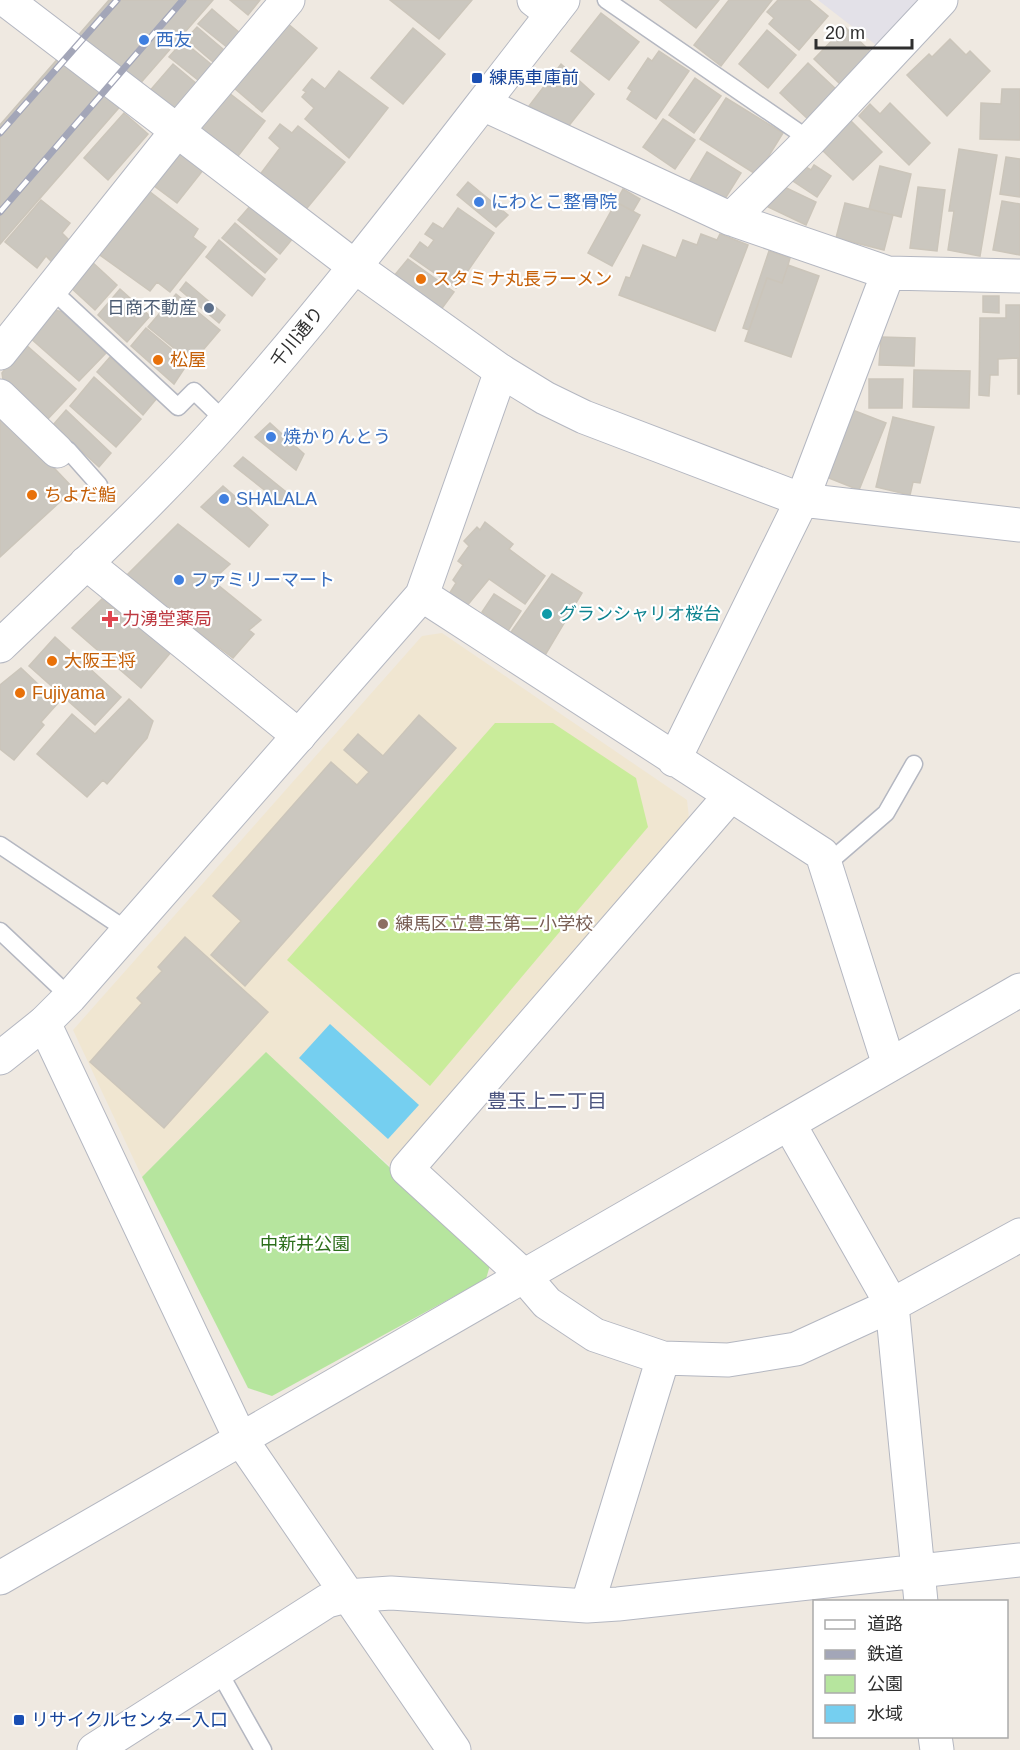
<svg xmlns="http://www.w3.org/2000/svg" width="1020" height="1750" font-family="Helvetica,'Noto Sans JP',sans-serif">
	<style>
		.industrial { fill: #e3e1e8 }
		.education { fill: #f0e6d1 }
		.green { fill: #b6e59e }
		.pitch { fill: #c9ec9a }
		.water { fill: #75cff0 }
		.building { fill: #cbc7bf; stroke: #cbc5ba; stroke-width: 1.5 }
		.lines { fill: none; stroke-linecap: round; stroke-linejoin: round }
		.service-casing { stroke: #b4b7c1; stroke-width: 19 }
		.minor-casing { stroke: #b4b7c1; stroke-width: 35 }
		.tertiary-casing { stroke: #b4b7c1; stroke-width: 35 }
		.secondary-casing { stroke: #b4b7c1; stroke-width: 35 }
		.service { stroke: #fff; stroke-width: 16 }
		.minor { stroke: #fff; stroke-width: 33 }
		.tertiary { stroke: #fff; stroke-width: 33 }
		.secondary { stroke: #fff; stroke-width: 33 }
		.rail-casing { stroke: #a3a6b8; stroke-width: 7 }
		.rail { stroke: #fff; stroke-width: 4.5; stroke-dasharray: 14; stroke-linecap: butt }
		.shop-dot { fill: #3f7fe0; stroke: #fff; stroke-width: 2 }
		.transit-dot { fill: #1a4fb4; stroke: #fff; stroke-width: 2 }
		.food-dot { fill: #e8710a; stroke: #fff; stroke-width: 2 }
		.service-dot { fill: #5c6f8a; stroke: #fff; stroke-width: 2 }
		.culture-dot { fill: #0f9aa8; stroke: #fff; stroke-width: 2 }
		.health-dot { fill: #e0444e; stroke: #fff; stroke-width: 2 }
		.education-dot { fill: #8d6e63; stroke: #fff; stroke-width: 2 }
		.labels { text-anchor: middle; stroke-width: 4.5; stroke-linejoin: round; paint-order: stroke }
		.shop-label { font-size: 18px; fill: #366cbe; stroke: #fff; text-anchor: start }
		.transit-label { font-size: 18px; fill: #164399; stroke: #fff; text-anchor: start }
		.food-label { font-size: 18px; fill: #c56008; stroke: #fff; text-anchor: start }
		.service-label { font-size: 18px; fill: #4e5e75; stroke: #fff; text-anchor: end }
		.street-label { font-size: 18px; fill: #2e2e2e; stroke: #fff }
		.culture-label { font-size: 18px; fill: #0d838f; stroke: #fff; text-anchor: start }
		.health-label { font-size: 18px; fill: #be3a42; stroke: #fff; text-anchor: start }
		.education-label { font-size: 18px; fill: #785e54; stroke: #fff; text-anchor: start }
		.park-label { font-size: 18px; fill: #2c6e1b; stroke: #fff }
		.neighbourhood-label { font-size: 20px; fill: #4d5680; stroke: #fff }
	</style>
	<rect width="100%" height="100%" fill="#efe9e1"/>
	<path class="industrial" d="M818 0H926L880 48Z"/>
	<path class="education" d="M442 633 687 800 689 818 391 1167 266 1053 142 1177 73 1030 422 636Z"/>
	<path class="green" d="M266 1052 491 1262 486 1279 272 1396 248 1388 142 1177Z"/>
	<path class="pitch" d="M495 723H553L636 778 648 827 430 1086 287 960Z"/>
	<path class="water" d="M330 1024 419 1105 388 1139 299 1058Z"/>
	<path class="building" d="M109 0H213L0 244V125Z
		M230 0H260L248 15Z
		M390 0H472L439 39Z
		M660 0H719L696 28Z
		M729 0H772L721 66 694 45Z
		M778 0H809L828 16 799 50 769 24 774 18 767 12Z
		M212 9 240 33 228 48 198 24Z
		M601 13 639 42 609 80 571 51Z
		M281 18 317 48 262 112 227 82Z
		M197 27 223 49 213 62 186 39Z
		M845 27 871 52 840 84 814 59Z
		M413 28 445 54 403 104 371 78Z
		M767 30 796 55 768 88 739 64Z
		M950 39 966 55 970 51 990 71 947 116 907 75 929 54 932 57Z
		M183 41 212 65 198 80 169 57Z
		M659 51 689 71 656 119 627 99 632 91 628 88 648 58 652 61Z
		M808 63 838 91 810 121 780 93Z
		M173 64 197 84 178 108 169 110 148 93Z
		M561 64 594 94 567 128 529 106Z
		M339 71 388 108 349 158 305 119 314 108 302 97 306 92 303 90 312 79 325 89Z
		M695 78 721 96 694 133 669 115Z
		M224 89 265 121 235 160 194 128Z
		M1002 89H1020V140L980 139 981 103 1001 104Z
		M726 98 783 133 757 175 700 139Z
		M890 103 930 143 909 165 859 116 870 104 880 114Z
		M124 113 148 134 108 180 84 158Z
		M848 118 882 152 853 180 819 147Z
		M663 119 695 140 675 169 643 147Z
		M280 124 292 133 298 126 345 162 303 213 259 176 280 148 269 138Z
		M176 148 204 169 177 203 149 182Z
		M959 149 997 155 980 256 948 250 954 211H949Z
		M707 152 741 173 723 202 689 182Z
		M1006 157 1020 159V197L1000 194Z
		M814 165 831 176 817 197 793 181 804 166 811 170Z
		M880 166 911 174 901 217 869 209Z
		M468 182 508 215 496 227 457 195Z
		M778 184 816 202 806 225 768 207Z
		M918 187 945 190 937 251 910 248Z
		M145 188 198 229 193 237 206 247 170 292 157 282 150 291 97 253Z
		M623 189 640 199 633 211 616 202Z
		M41 200 70 223 62 233 69 240 52 262 46 256 37 268 5 242Z
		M1002 201 1020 204V255L993 250Z
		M616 202 640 215 612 266 588 253Z
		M845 203 893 215 884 250 836 238Z
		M251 205 293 238 280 254 238 220Z
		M458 208 494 233 456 288 410 256 420 242 428 248 434 240 425 234 433 223 443 229Z
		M235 223 277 259 265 273 222 238Z
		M701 234 717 240 720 234 748 245 715 331 619 295 626 277 630 278 643 245 676 258 683 240 697 245Z
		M219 240 265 279 252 296 206 257Z
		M769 251 790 258 788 265 782 283 767 278 749 330 743 328Z
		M408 259 454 292 440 311 393 277Z
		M91 261 117 285 95 310 69 286Z
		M788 265 819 276 791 357 745 341 767 278 782 283Z
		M186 282 225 315 219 323 180 290Z
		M120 289 150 316 127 342 98 315Z
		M176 294 220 330 192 363 148 327Z
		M983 296H999V313L983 312Z
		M1006 305H1020V394H1018V358L998 359V375H990L989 396 979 395 980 318H1006Z
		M54 310 63 312 106 353 79 381 29 337Z
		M146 328 188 363 174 384 131 346Z
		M881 337 915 338 914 366 879 365Z
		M25 344 76 389 46 421 3 380 2 373Z
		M110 357 157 398 143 415 97 372Z
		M914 370 970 371 969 408 913 407Z
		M94 377 141 419 116 447 70 406Z
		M869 379H903L902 408H869Z
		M850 409 886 423 859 490 824 476Z
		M66 410 111 453 99 467 53 425Z
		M0 411 74 489 0 557Z
		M893 417 934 427 920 483 913 482 910 495 876 487Z
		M270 423 304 454 296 470 255 437Z
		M243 457 290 495 282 504 234 466Z
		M223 486 268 525 249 547 201 507Z
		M485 522 513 544 509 549 545 576 525 604 489 579 466 607 449 594 456 583 453 580 463 565 458 561 469 546 464 541 477 527 480 530Z
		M178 524 230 564 217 576 221 581 218 585 261 620 249 630 254 634 233 658 125 577Z
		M552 574 582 593 544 657 509 635Z
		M494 594 521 611 508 631 482 612Z
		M102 599 171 652 141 688 72 628Z
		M55 637 121 697 95 725 29 666Z
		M21 668 58 703 41 722 44 725 14 760 0 749V685Z
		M129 699 153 721 147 738 107 784 103 780 87 797 37 754 72 714 95 734Z
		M419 715 456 748 245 986 211 955 241 921 213 896 331 762 357 785 369 772 344 750 358 734 383 756Z
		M185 937 268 1012 164 1128 90 1062 142 1003 137 998 162 971 158 967Z"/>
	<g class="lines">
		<defs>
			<path id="service" d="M606 0 810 140
				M51 289 178 407 194 391 225 421
				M57 451 68 450 99 485
				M0 845 128 931
				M827 864 886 813 914 764
				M0 931 70 997
				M218 1670 263 1750"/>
			<path id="minor" d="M6 0 354 266 501 371 545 398 584 417 802 500 1020 525
				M534 0 552 14
				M483 104 731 219 888 273 1020 276
				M731 219 810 140 941 0
				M0 353 177 131 288 0
				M0 396 57 451
				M86 563 299 736
				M422 595 822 854 889 1065
				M674 760 802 500 888 273
				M730 796 407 1169 523 1275 547 1303 595 1335 663 1358 728 1360 796 1349 892 1305 1020 1235
				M44 1023 240 1438 454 1750
				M789 1124 892 1305 921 1602
				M587 1606 663 1358
				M935 1736 937 1750
				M94 1750 327 1601 346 1596 391 1593 587 1606 618 1604 1020 1560"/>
			<path id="tertiary" d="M0 1058 44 1023 70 997 422 595 501 371
				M0 1578 1020 990"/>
			<path id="secondary" d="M0 646C76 573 154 501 225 421 344 287 452 142 563 0"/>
		</defs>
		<use href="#service" class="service-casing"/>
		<use href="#minor" class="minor-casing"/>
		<use href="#tertiary" class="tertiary-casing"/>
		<use href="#secondary" class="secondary-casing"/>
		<use href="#service" class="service"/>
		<use href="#minor" class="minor"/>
		<use href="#tertiary" class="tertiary"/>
		<use href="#secondary" class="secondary"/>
		<defs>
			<path id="rail" d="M0 133 117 0
				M0 212 183 0"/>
		</defs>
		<use href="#rail" class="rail-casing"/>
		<use href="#rail" class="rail"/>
	</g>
	<g class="shop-dot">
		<circle cx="144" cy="40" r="6"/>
		<circle cx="479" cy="202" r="6"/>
		<circle cx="271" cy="437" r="6"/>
		<circle cx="224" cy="499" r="6"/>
		<circle cx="179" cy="580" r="6"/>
	</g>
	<g class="transit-dot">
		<rect x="471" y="72" width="12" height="12" rx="3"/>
		<rect x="13" y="1714" width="12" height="12" rx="3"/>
	</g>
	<g class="food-dot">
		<circle cx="421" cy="279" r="6"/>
		<circle cx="158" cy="360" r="6"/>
		<circle cx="32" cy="495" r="6"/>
		<circle cx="52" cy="661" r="6"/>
		<circle cx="20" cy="693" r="6"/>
	</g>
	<circle class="service-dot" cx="209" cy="308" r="6"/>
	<circle class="culture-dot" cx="547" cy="614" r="6"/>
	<path class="health-dot" d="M107 610h6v6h6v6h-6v6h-6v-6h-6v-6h6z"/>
	<circle class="education-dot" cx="383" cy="924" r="6"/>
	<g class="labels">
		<g class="shop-label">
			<text x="156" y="46">西友</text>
			<text x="491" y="208">にわとこ整骨院</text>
			<text x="283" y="443">焼かりんとう</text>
			<text x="236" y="505">SHALALA</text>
			<text x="191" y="586">ファミリーマート</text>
		</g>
		<g class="transit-label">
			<text x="489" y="84">練馬車庫前</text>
			<text x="31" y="1726">リサイクルセンター入口</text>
		</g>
		<g class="food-label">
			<text x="433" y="285">スタミナ丸長ラーメン</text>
			<text x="170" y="366">松屋</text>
			<text x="44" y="501">ちよだ鮨</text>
			<text x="64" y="667">大阪王将</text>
			<text x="32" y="699">Fujiyama</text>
		</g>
		<g class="service-label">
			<text x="197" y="314">日商不動産</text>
		</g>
		<g class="street-label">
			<text transform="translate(297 337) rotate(-51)" y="6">千川通り</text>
		</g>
		<g class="culture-label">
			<text x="559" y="620">グランシャリオ桜台</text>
		</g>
		<g class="health-label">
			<text x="122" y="625">力湧堂薬局</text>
		</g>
		<g class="education-label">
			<text x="395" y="930">練馬区立豊玉第二小学校</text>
		</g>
		<g class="park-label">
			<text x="305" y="1250">中新井公園</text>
		</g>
		<g class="neighbourhood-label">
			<text x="547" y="1108">豊玉上二丁目</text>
		</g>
	</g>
	<rect x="813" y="1600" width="195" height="138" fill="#ffffff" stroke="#ababab" stroke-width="1.5"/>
	<rect x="825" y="1620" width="30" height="9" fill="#ffffff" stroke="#ababab" stroke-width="1.5"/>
	<text x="867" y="1630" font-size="18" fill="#2e2e2e">道路</text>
	<rect x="825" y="1650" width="30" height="9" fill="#a3a6b8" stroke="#ababab" stroke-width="1.5"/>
	<text x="867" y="1660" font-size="18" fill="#2e2e2e">鉄道</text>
	<rect x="825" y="1675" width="30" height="18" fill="#b6e59e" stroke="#ababab" stroke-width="1.5"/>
	<text x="867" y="1690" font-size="18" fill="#2e2e2e">公園</text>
	<rect x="825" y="1705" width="30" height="18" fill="#75cff0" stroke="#ababab" stroke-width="1.5"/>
	<text x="867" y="1720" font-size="18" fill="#2e2e2e">水域</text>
	<path d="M816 39v9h96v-9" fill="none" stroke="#2e2e2e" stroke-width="3"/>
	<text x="825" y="39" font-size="18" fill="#2e2e2e" stroke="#ffffff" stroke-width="4.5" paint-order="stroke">20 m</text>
</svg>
